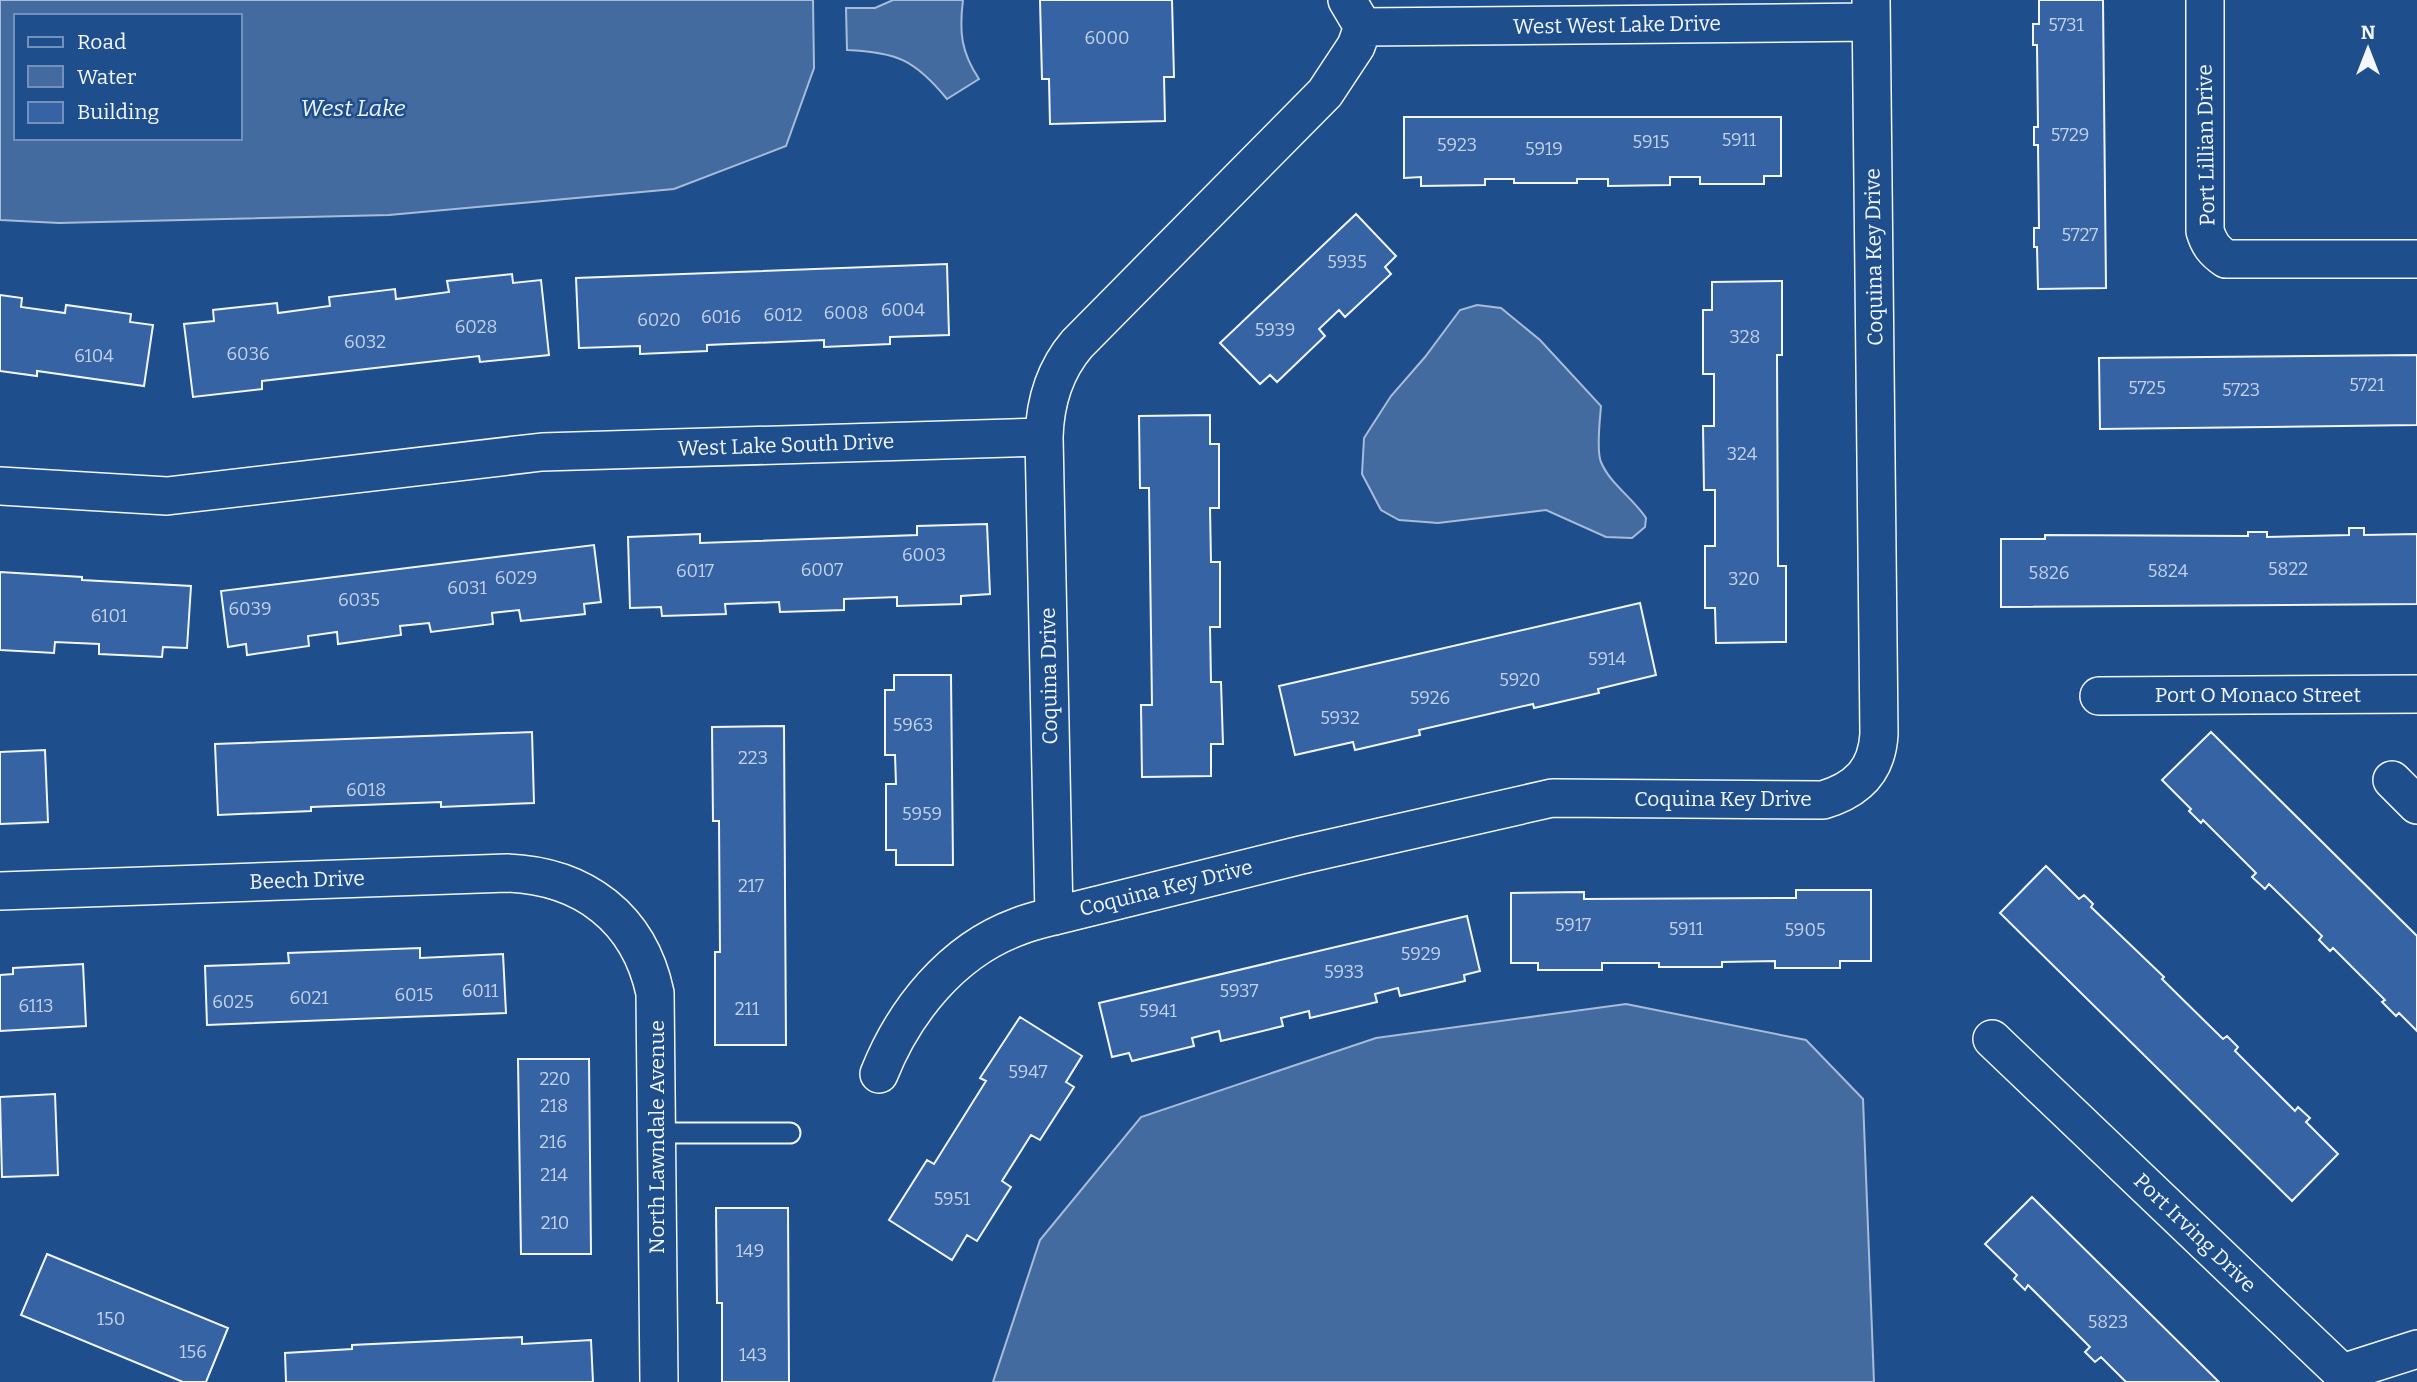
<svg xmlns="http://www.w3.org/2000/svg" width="2417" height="1382" font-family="Bitter,serif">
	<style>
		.water { fill: #446ba0; stroke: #a8bbd7; stroke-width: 2; fill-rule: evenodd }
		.building { fill: #3563a3; stroke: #f2f6ff; stroke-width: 2 }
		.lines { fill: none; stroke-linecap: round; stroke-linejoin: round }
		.service-casing { stroke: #f2f6ff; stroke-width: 23 }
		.minor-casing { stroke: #f2f6ff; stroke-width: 40 }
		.service { stroke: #1f4e8c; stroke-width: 19 }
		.minor { stroke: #1f4e8c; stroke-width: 37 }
		.labels { text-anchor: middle; stroke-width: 5; stroke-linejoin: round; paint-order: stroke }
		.number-label { font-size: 18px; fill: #c3d1e8 }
		.street-label { font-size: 21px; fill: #f2f6ff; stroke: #1f4e8c }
		.water-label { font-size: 23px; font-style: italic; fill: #f2f6ff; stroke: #1f4e8c }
	</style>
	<rect width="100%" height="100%" fill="#1f4e8c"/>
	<path class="water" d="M0 0H813L814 68 786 146 674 189 389 215 59 223 0 220ZM16 16H240V138H16Z
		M893 0H963C959 32 961 52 979 79L947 99C915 60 897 52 847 50L846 8H875Z
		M1477 305 1501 308 1540 340 1601 406C1600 420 1596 450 1601 462 1610 484 1633 498 1646 518L1645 527 1632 538 1606 537 1546 510 1438 523 1399 520 1381 510 1362 474 1364 438 1391 396 1425 357 1460 310Z
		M1626 1004 1806 1040 1863 1099 1874 1382H993L1040 1240 1141 1117 1376 1038Z"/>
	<path class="building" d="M1040 0H1172L1174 77H1164L1165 121 1050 124 1049 79H1042Z
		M2039 0H2103L2106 288 2038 289 2037 247H2034V228H2039L2038 145H2034V127H2038L2037 45H2033V24H2039Z
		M1404 117H1781V176H1764V184H1700V177H1670V185L1608 186V179H1577V183H1514V179H1485V185L1421 186V177L1404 178Z
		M1356 214 1396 256 1385 267 1391 274 1345 317 1339 310 1319 329 1325 336 1277 382 1270 375 1260 384 1220 343Z
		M947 264 949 335 890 337V344L824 347V340L707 345V351L640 354V346L579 348 576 278Z
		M512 274 513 283 541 280 549 355 480 362 479 356 262 381V389L193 397 184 324 214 321 213 310 277 303 278 313 330 306 329 297 395 289 396 299 449 292 447 281Z
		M1782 281V355H1777L1778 566H1786V642L1716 643 1715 608H1705V546H1715V490H1704L1703 426H1714V374H1703V310H1712V282Z
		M0 295 22 298 21 307 65 313 66 305 131 314 130 322 153 325 144 386 37 371V376L0 371Z
		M2417 355V425L2100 429 2099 358Z
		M1210 415V444H1219V508H1210L1211 562H1220V627H1210L1211 682H1221L1223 744H1211V776L1142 777 1141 705H1152L1149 488H1140L1139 416Z
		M987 524 990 594 961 596V604L897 606V597L844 599V610L780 612 779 602 725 604 726 614 662 616 661 607 630 608 628 537 700 534V543L917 535V526Z
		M2349 528H2364V535L2417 534V604L2001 607V539H2045V535L2248 536V532H2267V537L2349 535Z
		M594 545 601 602 584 604 585 614 521 621 519 610 492 613 493 624 431 632 429 623 400 626 401 635 338 644 337 632 308 636 309 646 247 655 246 644 228 647 221 591Z
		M0 572 82 577V580L191 586 187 648 163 647 162 657 99 654V644L55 642 54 653 0 650Z
		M1640 603 1656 675 1598 689 1599 693 1534 708 1533 704 1419 730 1420 735 1355 750 1353 742 1295 755 1279 686Z
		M894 675H951L953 865H896V850H886V784H896L895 755H885V690H894Z
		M784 726 786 1045H715V952H720L719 821H713L712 727Z
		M532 732 534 803 441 807V802L311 807V811L218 815 215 744Z
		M2211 732 2417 936V1031L2399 1013 2396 1016 2382 1002 2385 1000 2333 948 2330 951 2319 940 2322 936 2269 884 2265 889 2252 877 2256 873 2203 820 2201 823 2189 811 2191 809 2162 780Z
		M45 750 48 822 0 824V752Z
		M2046 866 2079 899 2084 895 2093 904 2091 907 2164 977 2162 979 2223 1039 2227 1036 2238 1047 2235 1051 2295 1111 2298 1107 2310 1118 2306 1122 2338 1154 2292 1201 2000 913Z
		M1796 890H1871V961H1840V968H1775V961L1722 962V967H1659V963H1602V970H1538V963H1511V893L1584 892V899L1796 898Z
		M1467 916 1480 971 1464 975 1465 981 1400 996 1398 988 1375 994 1377 1002 1310 1018 1309 1011 1281 1018 1283 1026 1221 1041 1219 1031 1192 1038 1194 1046 1132 1061 1129 1053 1112 1057 1099 1003Z
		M420 948V958L503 954 506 1013 207 1025 205 966 289 963 288 953Z
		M83 964 86 1026 0 1031V975L13 974V968Z
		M1020 1017 1082 1056 1066 1082 1074 1087 1040 1140 1031 1135 1002 1181 1011 1187 977 1241 967 1235 952 1260 889 1220 927 1160 934 1164 986 1081 980 1078Z
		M518 1059H589L591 1254H521Z
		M55 1094 58 1175 2 1177 0 1097Z
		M2032 1197 2219 1382H2126L2101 1357 2095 1362 2085 1352 2090 1347 2028 1285 2025 1290 2014 1279 2017 1275 1985 1244Z
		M716 1208H788L789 1382H722V1303H717Z
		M47 1254 228 1328 206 1382H183L21 1315Z
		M522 1337V1344L591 1340 593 1382H286L285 1353 352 1349V1345Z"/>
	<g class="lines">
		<defs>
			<path id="service" d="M658 1133H790"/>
			<path id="minor" d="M1347 0 1363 27
				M2205 0V231C2209 244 2214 251 2226 259H2417
				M1363 27 1871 22
				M0 486 167 496 542 452 1044 437
				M2099 696 2417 694
				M2392 780 2417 805
				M0 891 507 873C584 876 639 918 655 993L659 1382
				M1054 916 1044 437C1045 402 1054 371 1077 344L1325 93 1356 46 1363 27
				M1992 1039 2342 1373 2417 1349
				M879 1074C904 1011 952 951 1017 927 1029 922 1042 919 1054 916L1301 855 1552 798 1823 800C1857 790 1877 771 1879 734L1871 0"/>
		</defs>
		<use href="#service" class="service-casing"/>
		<use href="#minor" class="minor-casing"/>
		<use href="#service" class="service"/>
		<use href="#minor" class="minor"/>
	</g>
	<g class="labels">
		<g class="number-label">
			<text x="2066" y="31">5731</text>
			<text x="1107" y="44">6000</text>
			<text x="2070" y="141">5729</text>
			<text x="1739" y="146">5911</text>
			<text x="1651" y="148">5915</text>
			<text x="1457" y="151">5923</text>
			<text x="1544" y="155">5919</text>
			<text x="2080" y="241">5727</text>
			<text x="1347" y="268">5935</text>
			<text x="903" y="316">6004</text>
			<text x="846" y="319">6008</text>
			<text x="783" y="321">6012</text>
			<text x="721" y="323">6016</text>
			<text x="659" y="326">6020</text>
			<text x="476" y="333">6028</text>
			<text x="1275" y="336">5939</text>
			<text x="1745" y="343">328</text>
			<text x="365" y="348">6032</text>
			<text x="248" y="360">6036</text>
			<text x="94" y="362">6104</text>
			<text x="2367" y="391">5721</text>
			<text x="2147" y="394">5725</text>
			<text x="2241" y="396">5723</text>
			<text x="1742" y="460">324</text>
			<text x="924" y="561">6003</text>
			<text x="2288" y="575">5822</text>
			<text x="822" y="576">6007</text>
			<text x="695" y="577">6017</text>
			<text x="2168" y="577">5824</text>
			<text x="2049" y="579">5826</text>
			<text x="516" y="584">6029</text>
			<text x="1744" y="585">320</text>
			<text x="467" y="594">6031</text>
			<text x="359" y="606">6035</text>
			<text x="250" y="615">6039</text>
			<text x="109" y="622">6101</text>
			<text x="1607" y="665">5914</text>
			<text x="1520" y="686">5920</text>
			<text x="1430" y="704">5926</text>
			<text x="1340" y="724">5932</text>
			<text x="913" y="731">5963</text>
			<text x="753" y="764">223</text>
			<text x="366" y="796">6018</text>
			<text x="922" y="820">5959</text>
			<text x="751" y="892">217</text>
			<text x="1573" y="931">5917</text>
			<text x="1686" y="935">5911</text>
			<text x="1805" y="936">5905</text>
			<text x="1421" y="960">5929</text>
			<text x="1344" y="978">5933</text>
			<text x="480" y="997">6011</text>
			<text x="1239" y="997">5937</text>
			<text x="414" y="1001">6015</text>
			<text x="309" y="1004">6021</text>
			<text x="233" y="1008">6025</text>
			<text x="36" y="1012">6113</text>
			<text x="747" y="1015">211</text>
			<text x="1158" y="1017">5941</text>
			<text x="1028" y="1078">5947</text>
			<text x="555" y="1085">220</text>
			<text x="554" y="1112">218</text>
			<text x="553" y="1148">216</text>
			<text x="554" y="1181">214</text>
			<text x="952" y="1205">5951</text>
			<text x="555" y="1229">210</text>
			<text x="750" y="1257">149</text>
			<text x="111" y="1325">150</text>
			<text x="2108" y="1328">5823</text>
			<text x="193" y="1358">156</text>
			<text x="753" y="1361">143</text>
		</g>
		<g class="street-label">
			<text transform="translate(1617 25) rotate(-1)" y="7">West West Lake Drive</text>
			<text transform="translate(2206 145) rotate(-91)" y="7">Port Lillian Drive</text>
			<text transform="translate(1874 257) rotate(-91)" y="7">Coquina Key Drive</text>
			<text transform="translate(786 445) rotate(-2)" y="7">West Lake South Drive</text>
			<text transform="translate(1049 676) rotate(-91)" y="7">Coquina Drive</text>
			<text x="2258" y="702">Port O Monaco Street</text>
			<text x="1723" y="806">Coquina Key Drive</text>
			<text transform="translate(307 880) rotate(-2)" y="7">Beech Drive</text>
			<text transform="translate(1166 888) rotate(-14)" y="7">Coquina Key Drive</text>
			<text transform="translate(657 1137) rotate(-90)" y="7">North Lawndale Avenue</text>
			<text transform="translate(2195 1233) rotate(44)" y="7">Port Irving Drive</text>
		</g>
		<g class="water-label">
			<text x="353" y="116">West Lake</text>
		</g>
	</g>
	<rect x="14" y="14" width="228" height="126" fill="#1f4e8c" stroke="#7391ba" stroke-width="2"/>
	<rect x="28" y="37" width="35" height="10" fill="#1f4e8c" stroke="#7391ba" stroke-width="2"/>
	<text x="77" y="49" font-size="21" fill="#f2f6ff">Road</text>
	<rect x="28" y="66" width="35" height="21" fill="#446ba0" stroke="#7391ba" stroke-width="2"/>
	<text x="77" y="84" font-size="21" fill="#f2f6ff">Water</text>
	<rect x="28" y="102" width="35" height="21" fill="#3563a3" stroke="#7391ba" stroke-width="2"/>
	<text x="77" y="119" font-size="21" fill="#f2f6ff">Building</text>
	<g transform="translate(2368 49)" stroke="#1f4e8c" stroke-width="5" paint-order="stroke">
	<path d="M0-5L12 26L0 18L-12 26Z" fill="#f2f6ff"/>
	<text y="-10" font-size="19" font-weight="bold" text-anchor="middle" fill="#f2f6ff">N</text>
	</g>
</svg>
